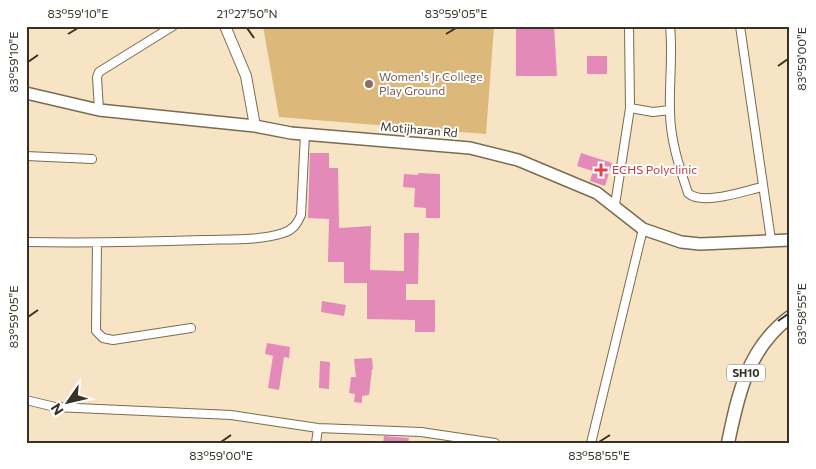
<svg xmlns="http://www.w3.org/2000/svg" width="816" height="469" font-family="Commissioner,sans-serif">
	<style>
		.green { fill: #dcb87b }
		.building { fill: #e38ab9 }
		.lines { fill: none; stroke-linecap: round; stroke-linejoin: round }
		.minor-casing { stroke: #7b6b50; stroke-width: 10 }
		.tertiary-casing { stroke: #7b6b50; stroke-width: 12 }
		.secondary-casing { stroke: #7b6b50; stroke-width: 14 }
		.primary-casing { stroke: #7b6b50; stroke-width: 15 }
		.minor { stroke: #fff; stroke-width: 8 }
		.tertiary { stroke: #fff; stroke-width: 10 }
		.secondary { stroke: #fff; stroke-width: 11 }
		.primary { stroke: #fff; stroke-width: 12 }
		.ticks { fill: none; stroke: #383226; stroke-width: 2 }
		.education-dot { fill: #8d6e63; stroke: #fff; stroke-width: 2 }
		.health-dot { fill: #e0444e; stroke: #fff; stroke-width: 2 }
		.labels { text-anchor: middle; stroke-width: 4; stroke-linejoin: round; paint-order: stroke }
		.shield { fill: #fff; stroke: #747067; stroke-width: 1 }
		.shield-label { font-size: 11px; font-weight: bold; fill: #383226 }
		.education-label { font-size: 12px; fill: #785e54; stroke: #fff; text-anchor: start }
		.street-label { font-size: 12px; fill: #383226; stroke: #fff }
		.health-label { font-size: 12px; fill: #be3a42; stroke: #fff; text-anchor: start }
		.neatline { fill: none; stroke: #383226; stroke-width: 2 }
		.ticks-label { font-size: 12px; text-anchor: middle; fill: #383226 }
	</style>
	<rect width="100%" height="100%" fill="#f6e4c5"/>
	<path class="green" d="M263 26H494L486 134 279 117Z"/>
	<path class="building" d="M516 26H554L557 76H516Z
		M587 56H607V74H587Z
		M310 153H329V168H338L339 228 371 226 370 270 404 271V233H419L418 284H406V300H435V332H415V320L367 319V283H344V262H328L329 219 308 218Z
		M581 153 612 163 605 186 590 181 593 171 577 166Z
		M418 173 440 174V218H426V208L414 207 415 188 403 187 404 174 418 175Z
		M322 301 346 305 344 316 321 312Z
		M267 343 290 347 289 358 284 357 279 390 268 388 273 356 265 354Z
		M372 358 373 369H372L369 395 362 396V403L354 402 355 394 349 393 351 377H356L354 359Z
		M320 361 330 362 329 389 319 388Z
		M384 436 409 438 408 443H383Z"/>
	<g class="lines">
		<defs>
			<path id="minor" d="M670 26C673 55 669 82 670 111 670 139 679 166 688 193 702 206 744 191 762 187
				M740 26 771 240
				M630 108 653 112 670 110
				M99 110 97 77 99 72 173 26
				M26 156 92 159
				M615 205 630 108 629 26
				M26 242C85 243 144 242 203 240 228 239 258 241 283 233 293 230 297 224 301 215L305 134
				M97 243 96 331 103 338 113 340 191 328
				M26 400 55 407 231 415 318 428 421 432 495 443
				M316 443 318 428
				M591 443 643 229"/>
			<path id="tertiary" d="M225 26 246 76 255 126"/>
			<path id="secondary" d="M26 93 99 110 255 126 291 133 470 148 518 160 597 193 643 229 681 242 700 244 790 240"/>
			<path id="primary" d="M728 443C738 394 748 348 790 317"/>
		</defs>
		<use href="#minor" class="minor-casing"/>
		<use href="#tertiary" class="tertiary-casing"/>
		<use href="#secondary" class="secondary-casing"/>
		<use href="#primary" class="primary-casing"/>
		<use href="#minor" class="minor"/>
		<use href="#tertiary" class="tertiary"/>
		<use href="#secondary" class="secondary"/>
		<use href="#primary" class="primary"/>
	</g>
	<path class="ticks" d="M247 28 254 38M68 34 78 28M446 34 456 28M28 62 38 55M778 66 788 59M28 317 38 310M778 321 788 314M221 442 231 435M599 442 610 435"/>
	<circle class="education-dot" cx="369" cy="84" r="5"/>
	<path class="health-dot" d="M598.5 162.5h5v5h5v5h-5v5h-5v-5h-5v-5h5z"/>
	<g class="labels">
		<rect class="shield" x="727" y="364.5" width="38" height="17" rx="4"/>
		<g class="shield-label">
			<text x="746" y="377">SH10</text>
		</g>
		<g class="education-label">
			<text x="379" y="81">Women's Jr College<tspan x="379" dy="14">Play Ground</tspan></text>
		</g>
		<g class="street-label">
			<text transform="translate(419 130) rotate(5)" y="4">Motijharan Rd</text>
		</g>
		<g class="health-label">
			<text x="612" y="174">ECHS Polyclinic</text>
		</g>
	</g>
	<rect width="816" height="469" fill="none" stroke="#ffffff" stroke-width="55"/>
	<g transform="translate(68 402) rotate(236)" stroke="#ffffff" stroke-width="4" paint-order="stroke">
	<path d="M0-4L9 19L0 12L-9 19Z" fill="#383226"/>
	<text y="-8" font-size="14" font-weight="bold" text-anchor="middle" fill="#383226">N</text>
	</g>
	<rect x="28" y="28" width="760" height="414" class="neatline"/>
	<g class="ticks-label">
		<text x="78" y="18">83°59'10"E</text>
		<text x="247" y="18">21°27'50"N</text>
		<text x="456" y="18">83°59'05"E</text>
		<text transform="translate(802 59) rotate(-90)" y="4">83°59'00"E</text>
		<text transform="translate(14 62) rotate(-90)" y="4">83°59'10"E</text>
		<text transform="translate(802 314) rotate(-90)" y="4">83°58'55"E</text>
		<text transform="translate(14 317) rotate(-90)" y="4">83°59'05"E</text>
		<text x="221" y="460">83°59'00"E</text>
		<text x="599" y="460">83°58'55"E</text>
	</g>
</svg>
